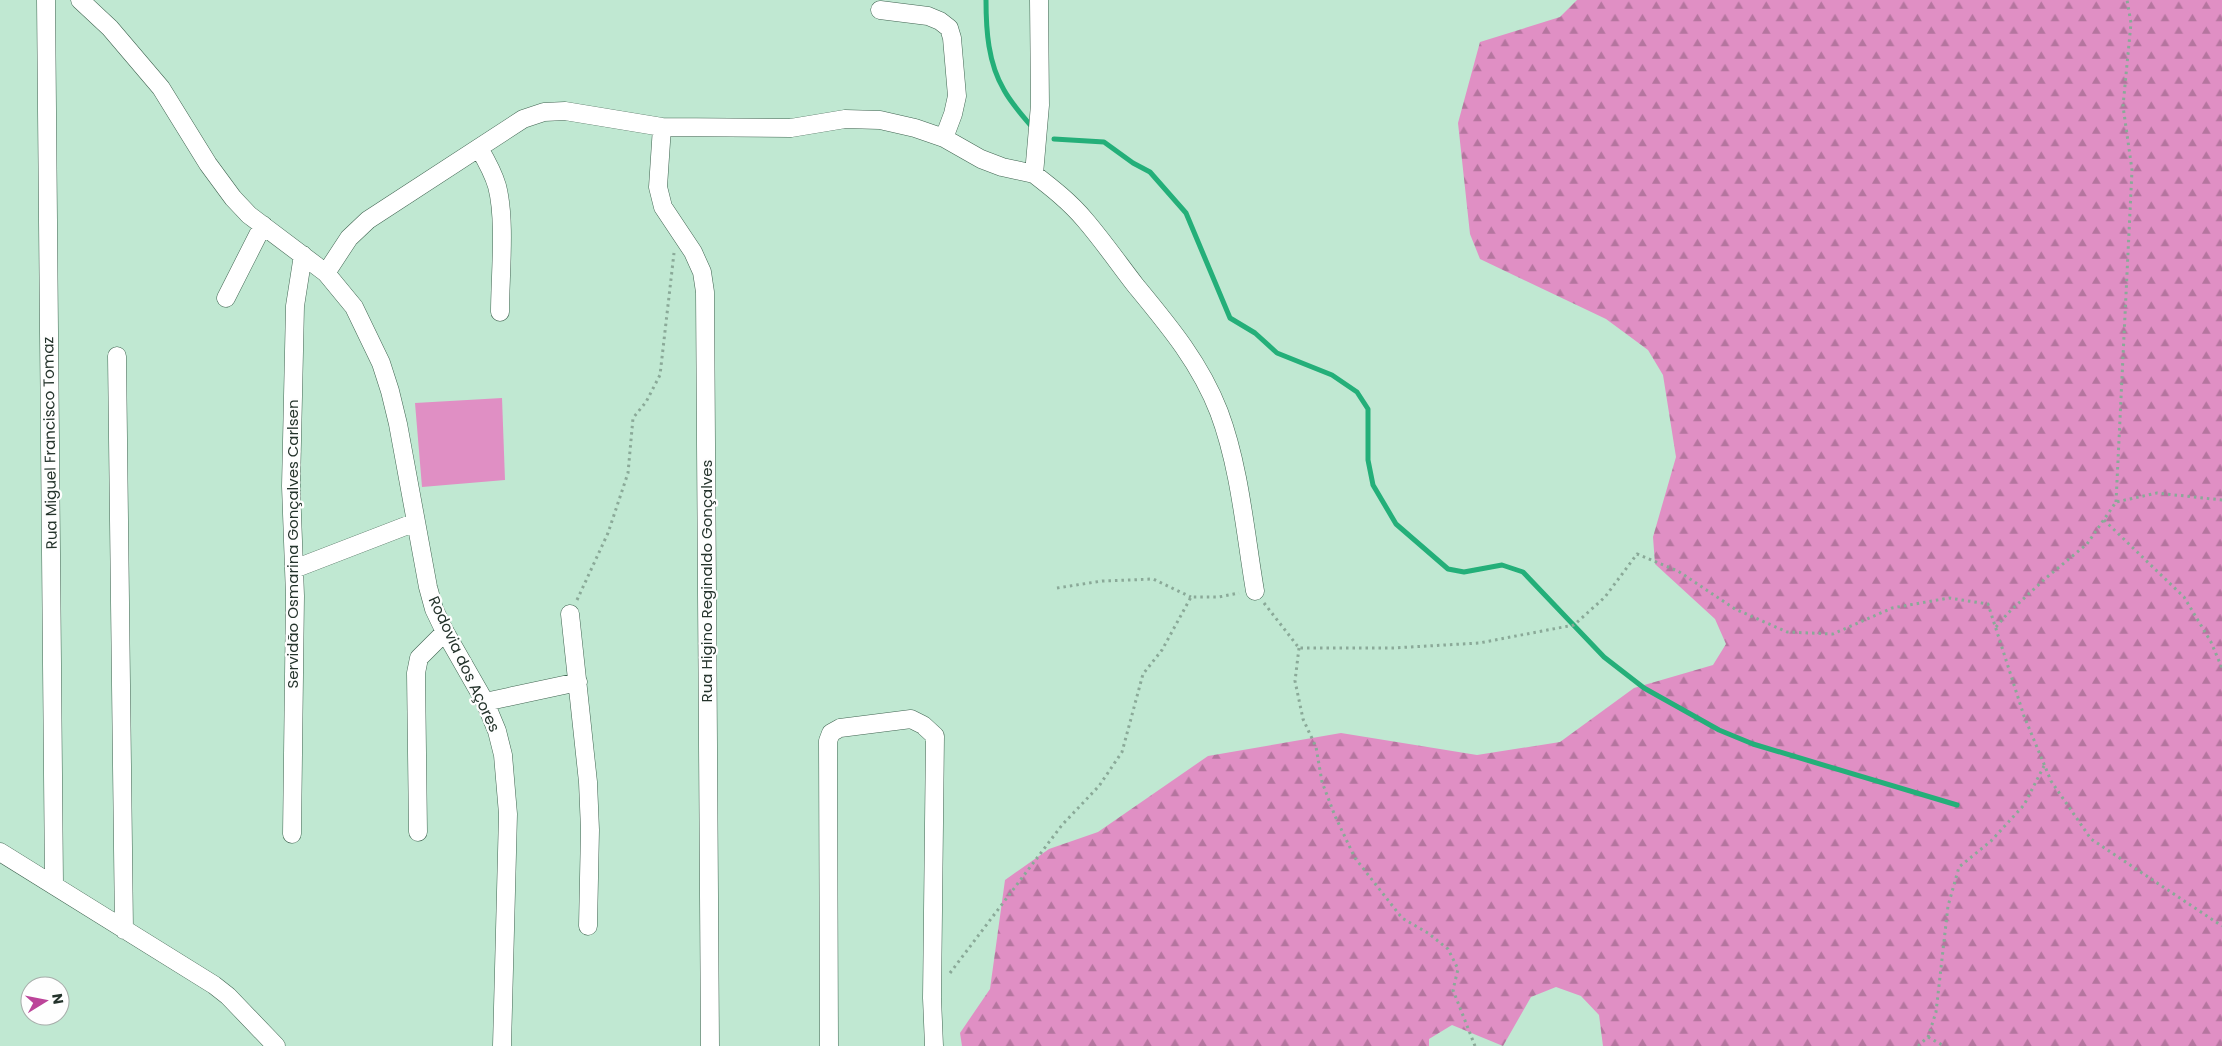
<svg xmlns="http://www.w3.org/2000/svg" width="2222" height="1046" font-family="Poppins,sans-serif">
	<style>
		.green { fill: #e08fc4 }
		.forest { fill: url(#forest-firs) }
		.lines { fill: none; stroke-linecap: round; stroke-linejoin: round }
		.stream { stroke: #24af79; stroke-width: 5 }
		.minor-casing { stroke: #406451; stroke-width: 19 }
		.path { stroke: #8aa998; stroke-width: 3; stroke-dasharray: 2.5 4; stroke-linecap: butt }
		.minor { stroke: #fff; stroke-width: 18 }
		.labels { text-anchor: middle; stroke-width: 4.5; stroke-linejoin: round; paint-order: stroke }
		.street-label { font-size: 15px; fill: #24332b; stroke: #fefefe }
	</style>
	<defs>
		<pattern id="forest-firs" width="22" height="20" patternUnits="userSpaceOnUse" patternTransform="scale(1.25)"><rect width="22" height="20" fill="#e08fc4"/><path d="M5 1l3.5 6h-7zM16 11l3.5 6h-7z" fill="#b5759f"/></pattern>
	</defs>
	<rect width="100%" height="100%" fill="#c0e8d2"/>
	<path class="green" d="M502 398 505 480 422 487 415 403Z"/>
	<path class="forest" d="M1577 0H2222V1046H1603L1599 1015 1581 996 1556 987 1531 997 1503 1046 1452 1025 1429 1039V1046H962L960 1033 990 989 1005 880 1049 849 1098 832 1208 756 1341 733 1477 755 1560 742 1634 688 1713 665 1726 644 1715 619 1655 564 1653 537 1676 457 1663 375 1648 350 1606 319 1480 259 1470 234 1458 123 1480 42 1560 17Z"/>
	<g class="lines">
		<path class="stream" d="M986 0C986 30 988 63 1004 90 1011 103 1022 115 1032 127
			M1054 139 1104 142 1133 163 1150 172 1186 213 1230 318 1255 333 1277 353 1332 375 1357 392 1368 409V460L1373 485 1396 524 1448 569 1464 572 1502 565 1523 572 1604 657 1644 688 1719 730 1753 744 1957 805"/>
		<defs>
			<path id="minor" d="M46 0 54 885
				M80 0 110 28 161 88 208 164 233 198 249 215 326 273 354 307 381 363 390 391 398 424 428 587 434 609 445 632 485 702 497 731 503 755 508 814 502 1046
				M880 10 928 16 940 21 949 28 952 38 957 96 953 114 944 138
				M662 127 658 187 663 207 693 252 702 272 705 292 710 1046
				M479 148C486 160 493 172 497 186 506 220 500 276 500 312
				M1034 174C1052 188 1070 202 1085 220 1103 241 1119 264 1136 286 1169 326 1200 363 1219 412 1240 468 1245 532 1255 591
				M326 273 349 238 368 220 523 119 544 112 565 111 662 127 791 128 845 119 880 120 915 128 944 138 981 159 1002 167 1034 174 1040 105 1039 0
				M226 298 263 225
				M117 356 124 930
				M294 569 416 522
				M570 614 588 782 590 830 588 926
				M485 702 578 682
				M418 832 416 673 419 658 445 632
				M292 834 295 596 291 486 295 306 303 255
				M0 852 214 985 228 996 276 1046
				M829 1046 828 741 831 733 840 728 911 719 923 725 935 736 932 998 934 1046"/>
		</defs>
		<use href="#minor" class="minor-casing"/>
		<path class="path" d="M2116 502 2132 170 2123 106 2131 23 2127 0
			M2104 520 2184 597 2211 642 2222 668
			M1057 588 1102 581 1153 579 1191 597
			M577 600 608 533 628 473 633 418 646 402 660 375 674 253
			M1264 603 1299 648H1392L1479 643 1574 625 1605 597 1637 554 1678 571 1735 609 1787 632 1833 634 1892 608 1949 598 1988 604 2024 716 2051 781 2091 839 2222 926
			M1996 627 2008 613 2046 578 2087 544 2116 502 2157 493 2222 500
			M1299 648 1295 681 1303 719 1316 747 1322 782 1335 816 1355 858 1402 918 1428 933 1448 949 1458 969 1453 990 1475 1046
			M950 973 1062 825 1099 786 1122 752 1143 674 1162 650 1191 597H1219L1239 593
			M1928 1037 1944 1046
			M1918 1046 1928 1037 1936 1012 1948 906 1959 867 1991 841 2024 805 2044 766"/>
		<use href="#minor" class="minor"/>
	</g>
	<g class="labels">
		<g class="street-label">
			<text transform="translate(50 443) rotate(-91)" y="5">Rua Miguel Francisco Tomaz</text>
			<text transform="translate(293 544) rotate(-90)" y="5">Servidão Osmarina Gonçalves Carlsen</text>
			<text transform="translate(707 581) rotate(-90)" y="5">Rua Higino Reginaldo Gonçalves</text>
			<text transform="translate(464 664) rotate(65)" y="5">Rodovia dos Açores</text>
		</g>
	</g>
	<g transform="translate(45 1001) rotate(80)"><circle r="24" fill="#fefefe" stroke="#a7adaa"/>
	<path d="M0-4L9 19L0 12L-9 19Z" fill="#bc4499"/>
	<text y="-8" font-size="14" font-weight="bold" text-anchor="middle" fill="#24332b">N</text>
	</g>
</svg>
